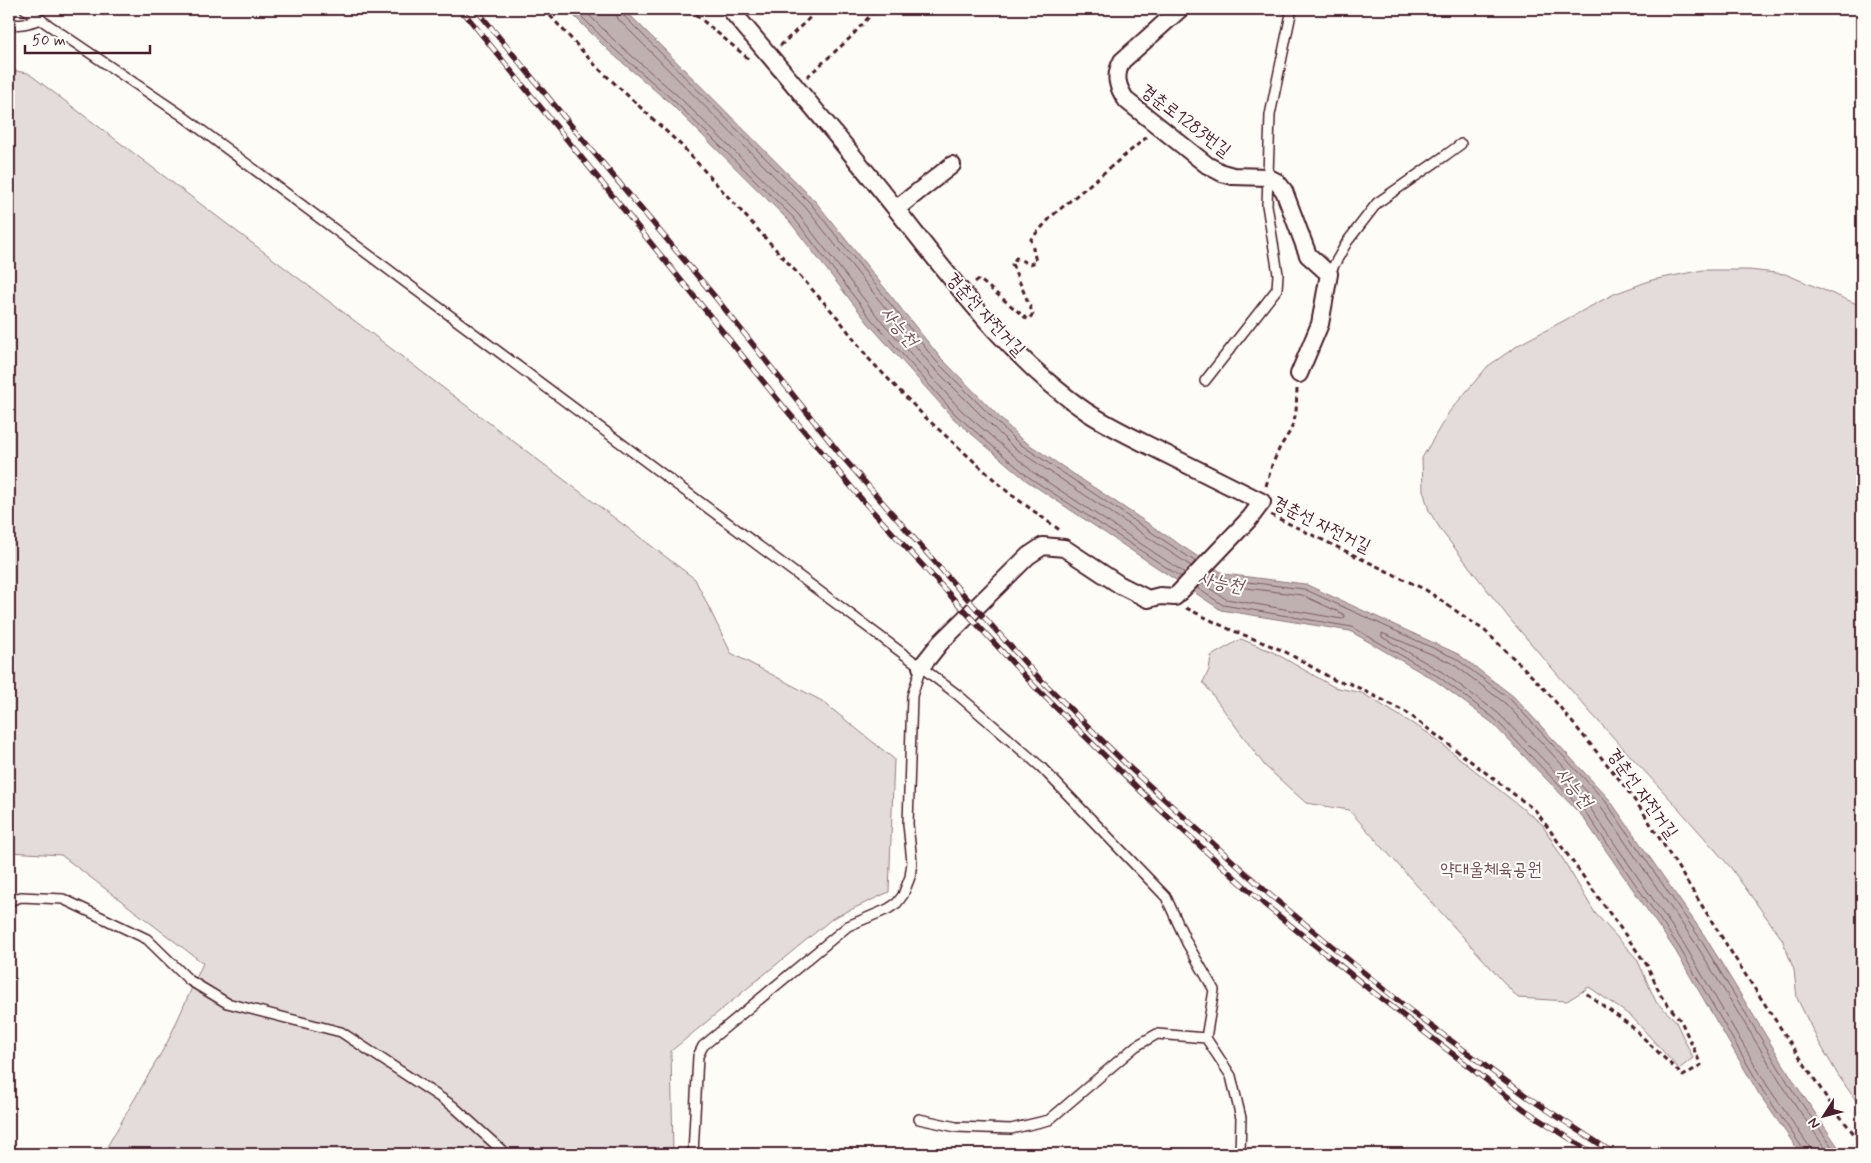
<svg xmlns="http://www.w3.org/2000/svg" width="1871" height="1163" font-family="Mynerve,'Poor Story',sans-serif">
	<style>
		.green { fill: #e3dcda; stroke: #967e82 }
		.water { fill: #c0b1b1; stroke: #91777b }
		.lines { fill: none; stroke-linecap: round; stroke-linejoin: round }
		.shore { stroke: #795961; stroke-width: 1 }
		.lane-casing { stroke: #4a1f2b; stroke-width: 12 }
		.street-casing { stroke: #4a1f2b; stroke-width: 20 }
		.path { stroke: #4a1f2b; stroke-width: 3; stroke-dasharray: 5 4; stroke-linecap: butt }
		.lane { stroke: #fdfcf7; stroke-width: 9 }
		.street { stroke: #fdfcf7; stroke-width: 16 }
		.rail-casing { stroke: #4a1f2b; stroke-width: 5.5 }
		.rail { stroke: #fdfcf7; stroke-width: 4; stroke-dasharray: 11; stroke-linecap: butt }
		.labels { text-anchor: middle; stroke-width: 4; stroke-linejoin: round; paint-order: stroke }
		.street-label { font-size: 18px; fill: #4a1f2b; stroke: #fdfcf7 }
		.park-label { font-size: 18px; fill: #704e57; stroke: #fdfcf7 }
		.water-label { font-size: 19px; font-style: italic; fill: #73525a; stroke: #fdfcf7 }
	</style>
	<rect width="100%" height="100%" fill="#fdfcf7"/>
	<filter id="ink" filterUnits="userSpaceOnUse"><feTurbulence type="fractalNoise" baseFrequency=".02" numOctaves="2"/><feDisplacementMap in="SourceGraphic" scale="10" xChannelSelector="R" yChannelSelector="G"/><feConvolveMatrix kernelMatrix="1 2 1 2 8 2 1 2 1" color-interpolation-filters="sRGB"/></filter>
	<g filter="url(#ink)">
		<path class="green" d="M9 70 28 73 695 579 731 653 822 701 894 759 889 892 833 918 671 1051 673 1154H99L104 1152 168 1041 203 963 61 855 9 852Z
			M1703 270H1749L1785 274 1862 306V1109L1838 1075 1817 1039 1797 998 1794 970 1782 939 1731 868 1672 801 1589 711 1509 618 1443 533 1429 511 1423 490 1422 458 1449 412 1488 366 1520 344 1614 294 1652 280Z
			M1241 639 1273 652 1334 687 1362 693 1428 733 1542 824 1595 913 1637 959 1656 1002 1675 1020 1693 1058 1679 1069 1632 1017 1589 987 1567 1001 1518 998 1349 810 1306 803 1265 766 1203 682 1209 670 1211 656Z"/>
		<path class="water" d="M567 9H624L815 201 939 356 1021 439 1224 574 1305 584 1458 654 1513 696 1609 799 1704 935 1798 1088 1843 1154H1801L1759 1094 1675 950 1582 816 1491 722 1436 681 1350 631 1221 610 1027 481 953 418 868 323 790 222 671 104 609 51Z"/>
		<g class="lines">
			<path class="shore" d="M574 9 612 47 674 101 794 218 872 320 956 415 1030 478 1181 577
				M583 9 616 42 678 96 798 214 877 316 961 410 1034 473 1185 573
				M614 9 618 19 806 208 930 364 1013 447 1191 566
				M621 9 622 14 811 204 935 360 1017 442 1196 562
				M1212 572 1223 579 1304 589 1455 658 1510 699 1606 802 1699 937 1793 1091 1837 1154
				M1201 583 1226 599 1342 619 1345 617 1343 614 1302 595 1222 585 1207 577
				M1197 588 1223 605 1352 627 1439 677 1494 718 1586 813 1679 947 1763 1091 1804 1150 1805 1154
				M1811 1154 1809 1146 1768 1087 1684 944 1590 808 1498 713 1442 672 1382 637V633L1452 663 1506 704 1600 806 1694 941 1788 1094 1829 1154"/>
			<defs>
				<path id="lane" d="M25 9 180 114 921 667 958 695 1041 767 1166 897 1187 943 1214 990 1206 1038 1231 1076 1241 1118 1240 1154
					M9 23C20 27 31 22 41 19
					M1329 274 1347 242 1377 203 1446 155 1461 144
					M1205 381 1277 289 1278 274 1267 205 1270 115 1292 9
					M9 901 21 897 63 899 147 939 189 980 227 1003 341 1032 453 1106 506 1154
					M919 1119 956 1127 1011 1129 1049 1120 1136 1046 1157 1034 1206 1038
					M693 1154 698 1056 703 1046 848 926 888 909 897 903 903 895 910 877 912 862 908 824 912 696 921 667"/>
				<path id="street" d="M730 9C786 75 842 141 896 209 953 281 1011 360 1087 412 1110 427 1136 439 1160 451 1194 468 1228 485 1262 502L1250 518 1175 597 1160 596 1148 599 1120 585 1064 548 1043 546 1028 556 940 643 921 667
					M1180 9 1122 61C1114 76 1117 87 1127 101L1207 165 1222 173 1233 176 1267 177 1277 182 1284 191 1308 255 1329 274 1320 324 1299 374
					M896 209 952 165"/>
			</defs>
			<use href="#lane" class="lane-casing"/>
			<use href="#street" class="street-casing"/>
			<path class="path" d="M544 9 597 67 682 146 838 318 869 359 925 417 1009 493 1061 531
				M689 9 750 60
				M780 46 819 9
				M807 77 850 38 876 9
				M975 282 979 279 1028 320 1033 314 1012 264 1016 258 1030 264 1036 262 1031 239 1053 215 1147 137
				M1266 486 1272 465 1280 447 1291 430 1296 413 1297 389
				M1271 515 1426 590 1485 631 1523 667 1549 694 1619 779 1643 812 1745 974 1832 1106 1862 1144
				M1186 608 1229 629 1284 651 1338 682 1349 683 1406 712 1536 811 1647 965 1661 996 1681 1021 1701 1065 1683 1076 1631 1026 1583 991"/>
			<use href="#lane" class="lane"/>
			<use href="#street" class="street"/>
			<defs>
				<path id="rail" d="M461 9 783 406 864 502 1034 686 1155 805 1264 904 1369 989 1525 1110 1594 1154
					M476 9 574 129 716 298 840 454 955 585 1039 678 1130 768 1270 895 1412 1012 1529 1098 1615 1154"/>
			</defs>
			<use href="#rail" class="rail-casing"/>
			<use href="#rail" class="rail"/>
		</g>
	</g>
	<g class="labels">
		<g class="street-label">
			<text transform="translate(1186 120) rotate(37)" y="6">경춘로1283번길</text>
			<text transform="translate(986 314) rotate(47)" y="6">경춘선 자전거길</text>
			<text transform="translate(1322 524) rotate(26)" y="6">경춘선 자전거길</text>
			<text transform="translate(1643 793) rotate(54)" y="6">경춘선 자전거길</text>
		</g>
		<g class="park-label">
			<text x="1491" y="875">약대울체육공원</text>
		</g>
		<g class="water-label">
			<text transform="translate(900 326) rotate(50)" y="7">사능천</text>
			<text transform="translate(1221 581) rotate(12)" y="7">사능천</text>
			<text transform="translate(1575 787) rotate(51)" y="7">사능천</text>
		</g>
	</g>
	<rect width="1871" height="1163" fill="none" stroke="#fdfcf7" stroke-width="30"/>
	<rect x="15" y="15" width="1841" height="1133" fill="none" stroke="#4a1f2b" stroke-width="2" filter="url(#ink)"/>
	<g transform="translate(1824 1116) rotate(234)" stroke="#fdfcf7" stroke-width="4" paint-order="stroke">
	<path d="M0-4L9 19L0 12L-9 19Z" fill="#4a1f2b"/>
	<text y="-8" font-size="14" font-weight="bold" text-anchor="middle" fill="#4a1f2b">N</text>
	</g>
	<path d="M25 45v8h125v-8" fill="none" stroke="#4a1f2b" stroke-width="2.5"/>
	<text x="32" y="45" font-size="15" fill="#4a1f2b" stroke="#fdfcf7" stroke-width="4" paint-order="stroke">50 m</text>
</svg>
